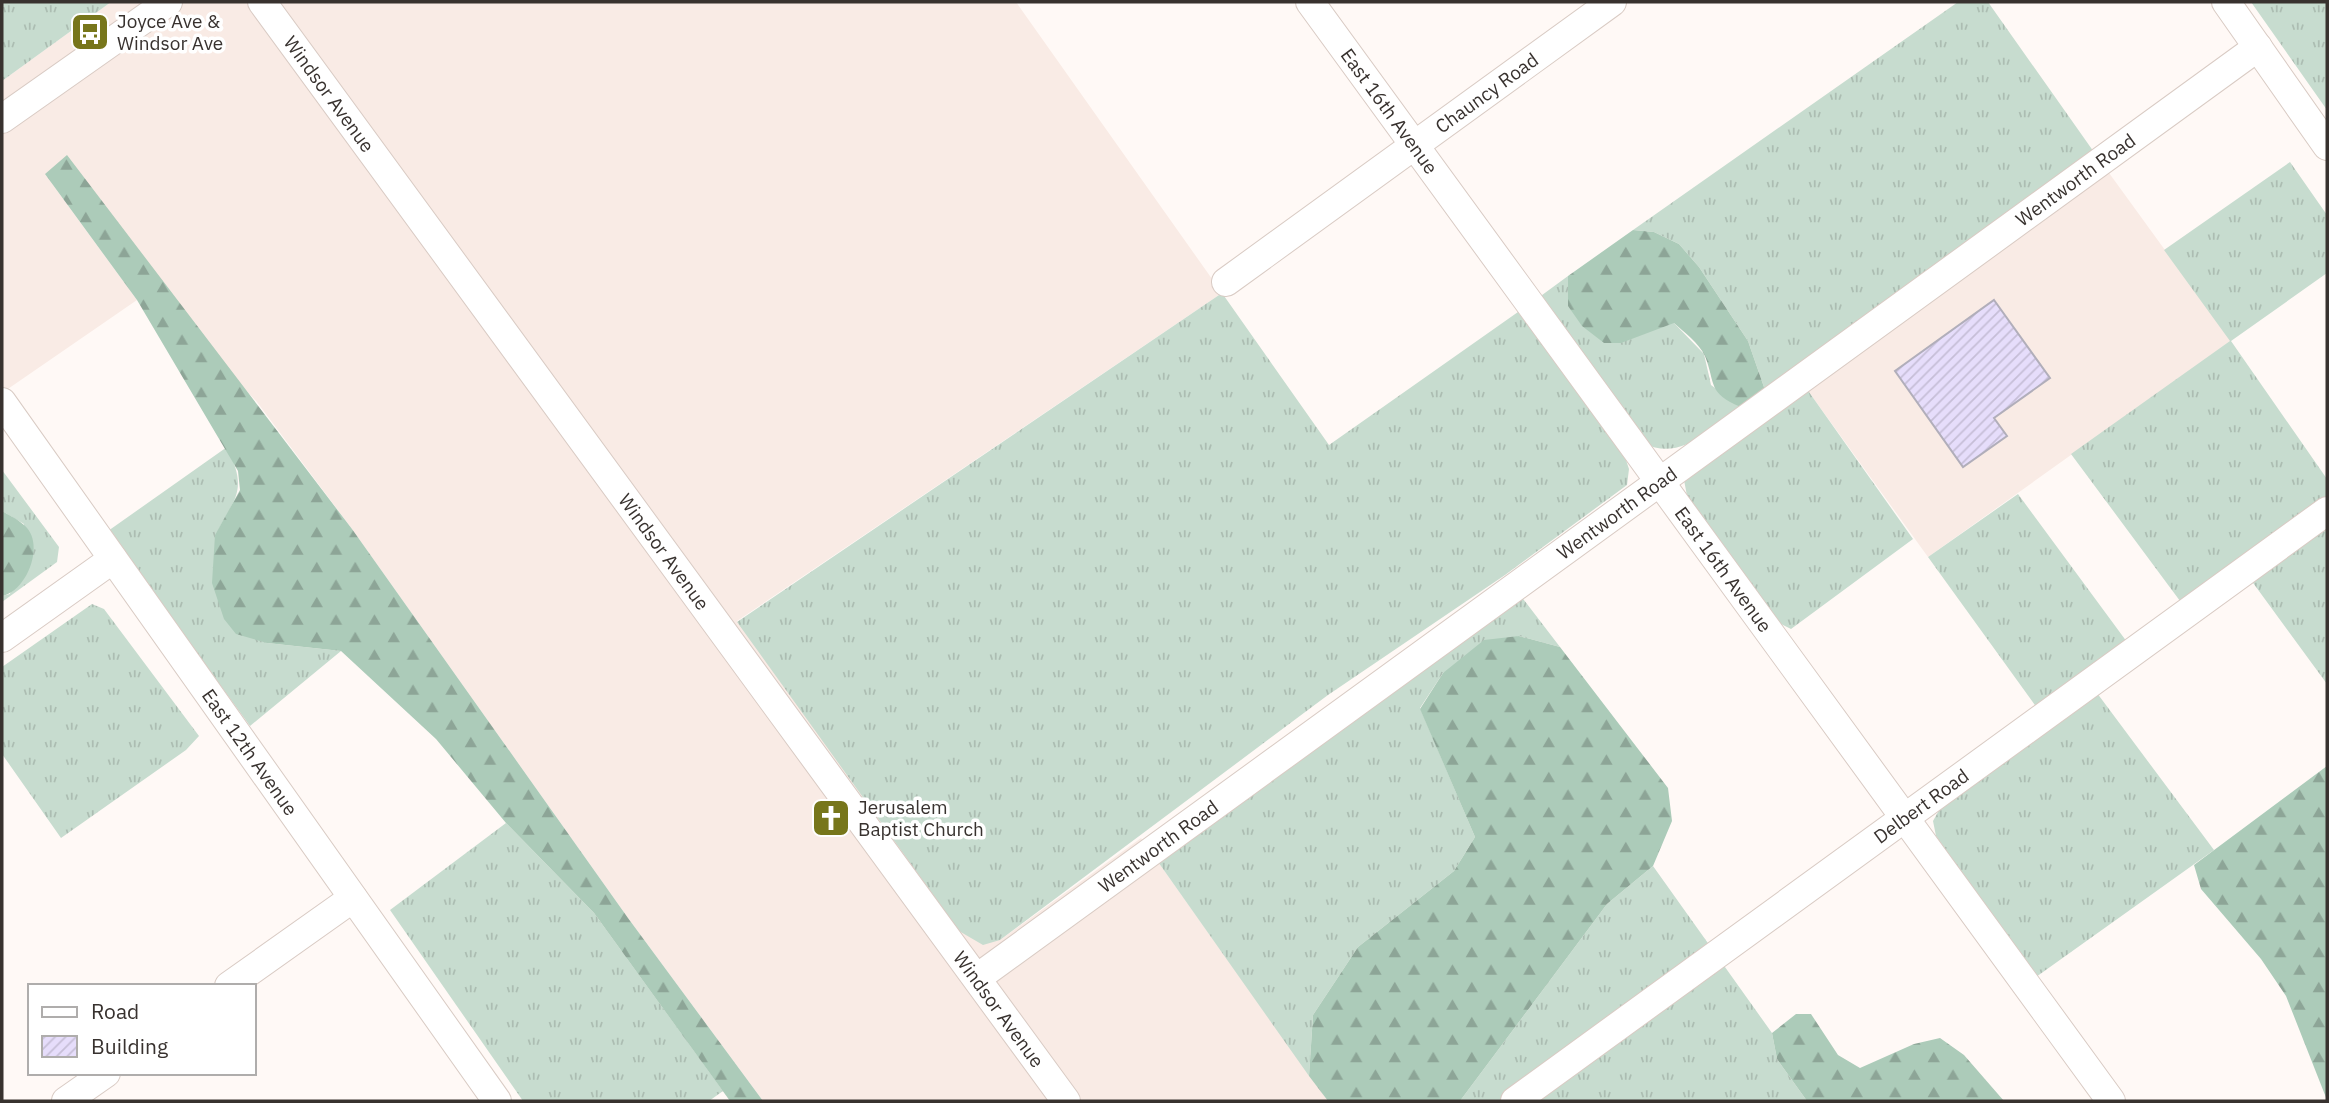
<svg xmlns="http://www.w3.org/2000/svg" width="2329" height="1103" font-family="'IBM Plex Sans',sans-serif">
	<style>
		.built { fill: #f9ebe5 }
		.grass { fill: url(#grass-tufts) }
		.forest { fill: url(#forest-firs) }
		.building { fill: url(#building-hatch); stroke: #b1aeba; stroke-width: 2 }
		.lines { fill: none; stroke-linecap: round; stroke-linejoin: round }
		.minor-casing { stroke: #d9cbc4; stroke-width: 30 }
		.minor { stroke: #fff; stroke-width: 28 }
		.labels { text-anchor: middle; stroke-width: 7; stroke-linejoin: round; paint-order: stroke }
		.poi-label { font-size: 19px; fill: #38322f; stroke: #fff; text-anchor: start }
		.street-label { font-size: 19px; fill: #38322f; stroke: #fff }
	</style>
	<defs>
		<pattern id="grass-tufts" width="24" height="20" patternUnits="userSpaceOnUse" patternTransform="scale(1.75)"><rect width="24" height="20" fill="#c7dccf"/><path d="M3 7l-1-3M5 7V3M7 7l1-3M15 17l-1-3M17 17v-4M19 17l1-3" fill="none" stroke="#acbdb2"/></pattern>
		<pattern id="forest-firs" width="22" height="20" patternUnits="userSpaceOnUse" patternTransform="scale(1.75)"><rect width="22" height="20" fill="#accbb9"/><path d="M5 1l3.5 6h-7zM16 11l3.5 6h-7z" fill="#8da597"/></pattern>
		<pattern id="building-hatch" width="6" height="6" patternUnits="userSpaceOnUse" patternTransform="scale(1.75)"><rect width="6" height="6" fill="#e6ddfb"/><path d="M-1 1l2-2M0 6l6-6M5 7l2-2" fill="none" stroke="#c6bed7"/></pattern>
	</defs>
	<rect width="100%" height="100%" fill="#fff9f6"/>
	<path class="built" d="M111 2H1016L1222 293 737 621 1000 940 1141 838 1328 1101H763L628 918 352 529 257 402 45 174 137 300 2 393V81Z
		M2096 155 2231 341 1928 557 1793 370Z"/>
	<path class="grass" d="M2 2H111L2 81Z
		M1958 2H1988L2096 155 1765 390 1748 341 1699 267 1679 244 1654 232 1633 230Z
		M2251 2H2327V110Z
		M2290 162 2327 215V273L2231 341 2327 479V498L2183 605 2071 454 2230 341 2164 250Z
		M1568 276V306L1674 323 1704 354 1711 385 1741 407C1713 427 1680 463 1644 443L1538 298Z
		M1222 293 1329 445 1518 312 1623 451 1629 469 1627 485 1505 575 1328 695 1000 940 983 945 959 931 737 622Z
		M1804 385 1913 539 1791 629 1777 622 1688 501 1684 480Z
		M227 447C248 491 236 496 215 536L267 643 341 651 250 726 108 531Z
		M2 470 59 547 57 562 2 602V596L10 594 24 524 2 511Z
		M2018 494 2127 642 2037 708 1928 557Z
		M2327 521V684L2248 576Z
		M1517 591 1560 647 1519 636 1443 673 1420 708 1475 837 1454 871 1358 947 1313 1015 1309 1076 1156 859Z
		M92 604 104 609 199 736 186 750 61 838 2 754V667Z
		M2094 689 2214 850 2036 977 1936 836 1933 821 1943 803Z
		M506 823 594 913 723 1091 709 1101H523L390 910Z
		M1653 866 1772 1033 1777 1059 1807 1101H1460L1607 904Z"/>
	<path class="forest" d="M67 155 352 529 628 918 763 1101H730L594 913 506 823 436 739 341 651 267 643 236 634 224 619 212 583 215 535 240 490 238 471 137 300 45 174Z
		M1633 230 1654 232 1679 244 1699 267 1748 341 1765 390 1741 407C1707 393 1716 384 1705 356 1699 343 1684 332 1674 323L1621 343H1604L1582 326 1568 306V276Z
		M2 511C14 518 31 525 33 541 37 562 22 592 2 596Z
		M1519 636 1560 647 1668 788 1672 821 1653 866 1607 904 1460 1101H1328L1309 1076 1313 1015 1358 947 1454 871 1475 837 1420 709 1443 673 1484 640Z
		M2327 766V1100L2286 996 2261 959 2201 889 2194 865Z
		M1796 1014H1811L1838 1055 1860 1068 1914 1044 1940 1038 1964 1055 2004 1101H1807L1777 1059 1772 1033Z"/>
	<path class="building" d="M1994 300 2050 378 1994 418 2007 436 1963 467 1895 371Z"/>
	<g class="lines">
		<defs>
			<g id="minor">
				<path id="s1" d="M262 2 1066 1101"/>
				<path id="s2" d="M1310 2 2111 1101"/>
				<path d="M2226 2 2327 146"/>
				<path d="M2 119 168 2"/>
				<path id="s3" d="M1226 282 1612 2"/>
				<path id="s4" d="M2 402 497 1101"/>
				<path d="M2 638 113 559"/>
				<path id="s5" d="M977 978 2258 47"/>
				<path d="M229 986 353 898"/>
				<path d="M66 1101 106 1073"/>
				<path id="s6" d="M1515 1101 2327 511"/>
			</g>
		</defs>
		<use href="#minor" class="minor-casing"/>
		<use href="#minor" class="minor"/>
	</g>
	<defs>
		<symbol id="bus-square" viewBox="-11 -11 22 22"><rect x="-9" y="-9" width="18" height="18" rx="4" fill="#77761b" stroke="#fff"/><path d="M-5-6H5V4H4V6H2V4H-2V6H-4V4H-5ZM-3.5-4V0h7V-4ZM-3.5 1.2v1.5H-2V1.2ZM2 1.2v1.5H3.5V1.2Z" fill="#fff"/></symbol>
		<symbol id="church-square" viewBox="-11 -11 22 22"><rect x="-9" y="-9" width="18" height="18" rx="4" fill="#77761b" stroke="#fff"/><path d="M-1.2-6h2.4v3.5h3.3v2.4h-3.3V6h-2.4V-.1h-3.3v-2.4h3.3Z" fill="#fff"/></symbol>
	</defs>
	<g fill-rule="evenodd">
		<use href="#bus-square" x="68" y="10" width="44" height="44"/>
		<use href="#church-square" x="809" y="796" width="44" height="44"/>
	</g>
	<g class="labels">
		<g class="poi-label">
			<text x="117" y="28">Joyce Ave &amp;<tspan x="117" dy="22">Windsor Ave</tspan></text>
			<text x="858" y="814">Jerusalem<tspan x="858" dy="22">Baptist Church</tspan></text>
		</g>
		<g class="street-label">
			<text dy="7" stroke="none"><textPath href="#s3" startOffset="322">Chauncy Road</textPath></text>
			<text dy="7" stroke="none"><textPath href="#s1" startOffset="114">Windsor Avenue</textPath></text>
			<text dy="7" stroke="none"><textPath href="#s2" startOffset="135">East 16th Avenue</textPath></text>
			<text dy="7" stroke="none"><textPath href="#s5" startOffset="1358">Wentworth Road</textPath></text>
			<text dy="7" stroke="none"><textPath href="#s5" startOffset="791">Wentworth Road</textPath></text>
			<text dy="7" stroke="none"><textPath href="#s1" startOffset="681">Windsor Avenue</textPath></text>
			<text dy="7" stroke="none"><textPath href="#s2" startOffset="702">East 16th Avenue</textPath></text>
			<text dy="7" stroke="none"><textPath href="#s4" startOffset="429">East 12th Avenue</textPath></text>
			<text dy="7" stroke="none"><textPath href="#s6" startOffset="502">Delbert Road</textPath></text>
			<text dy="7" stroke="none"><textPath href="#s5" startOffset="224">Wentworth Road</textPath></text>
			<text dy="7" stroke="none"><textPath href="#s1" startOffset="1248">Windsor Avenue</textPath></text>
		</g>
	</g>
	<rect width="2329" height="1103" fill="none" stroke="#38322f" stroke-width="7"/>
	<rect x="28" y="984" width="228" height="91" fill="#ffffff" stroke="#afadac" stroke-width="2"/>
	<rect x="42" y="1007" width="35" height="10" fill="#ffffff" stroke="#afadac" stroke-width="2"/>
	<text x="91" y="1019" font-size="21" fill="#38322f">Road</text>
	<rect x="42" y="1036" width="35" height="21" fill="url(#building-hatch)" stroke="#afadac" stroke-width="2"/>
	<text x="91" y="1054" font-size="21" fill="#38322f">Building</text>
</svg>
